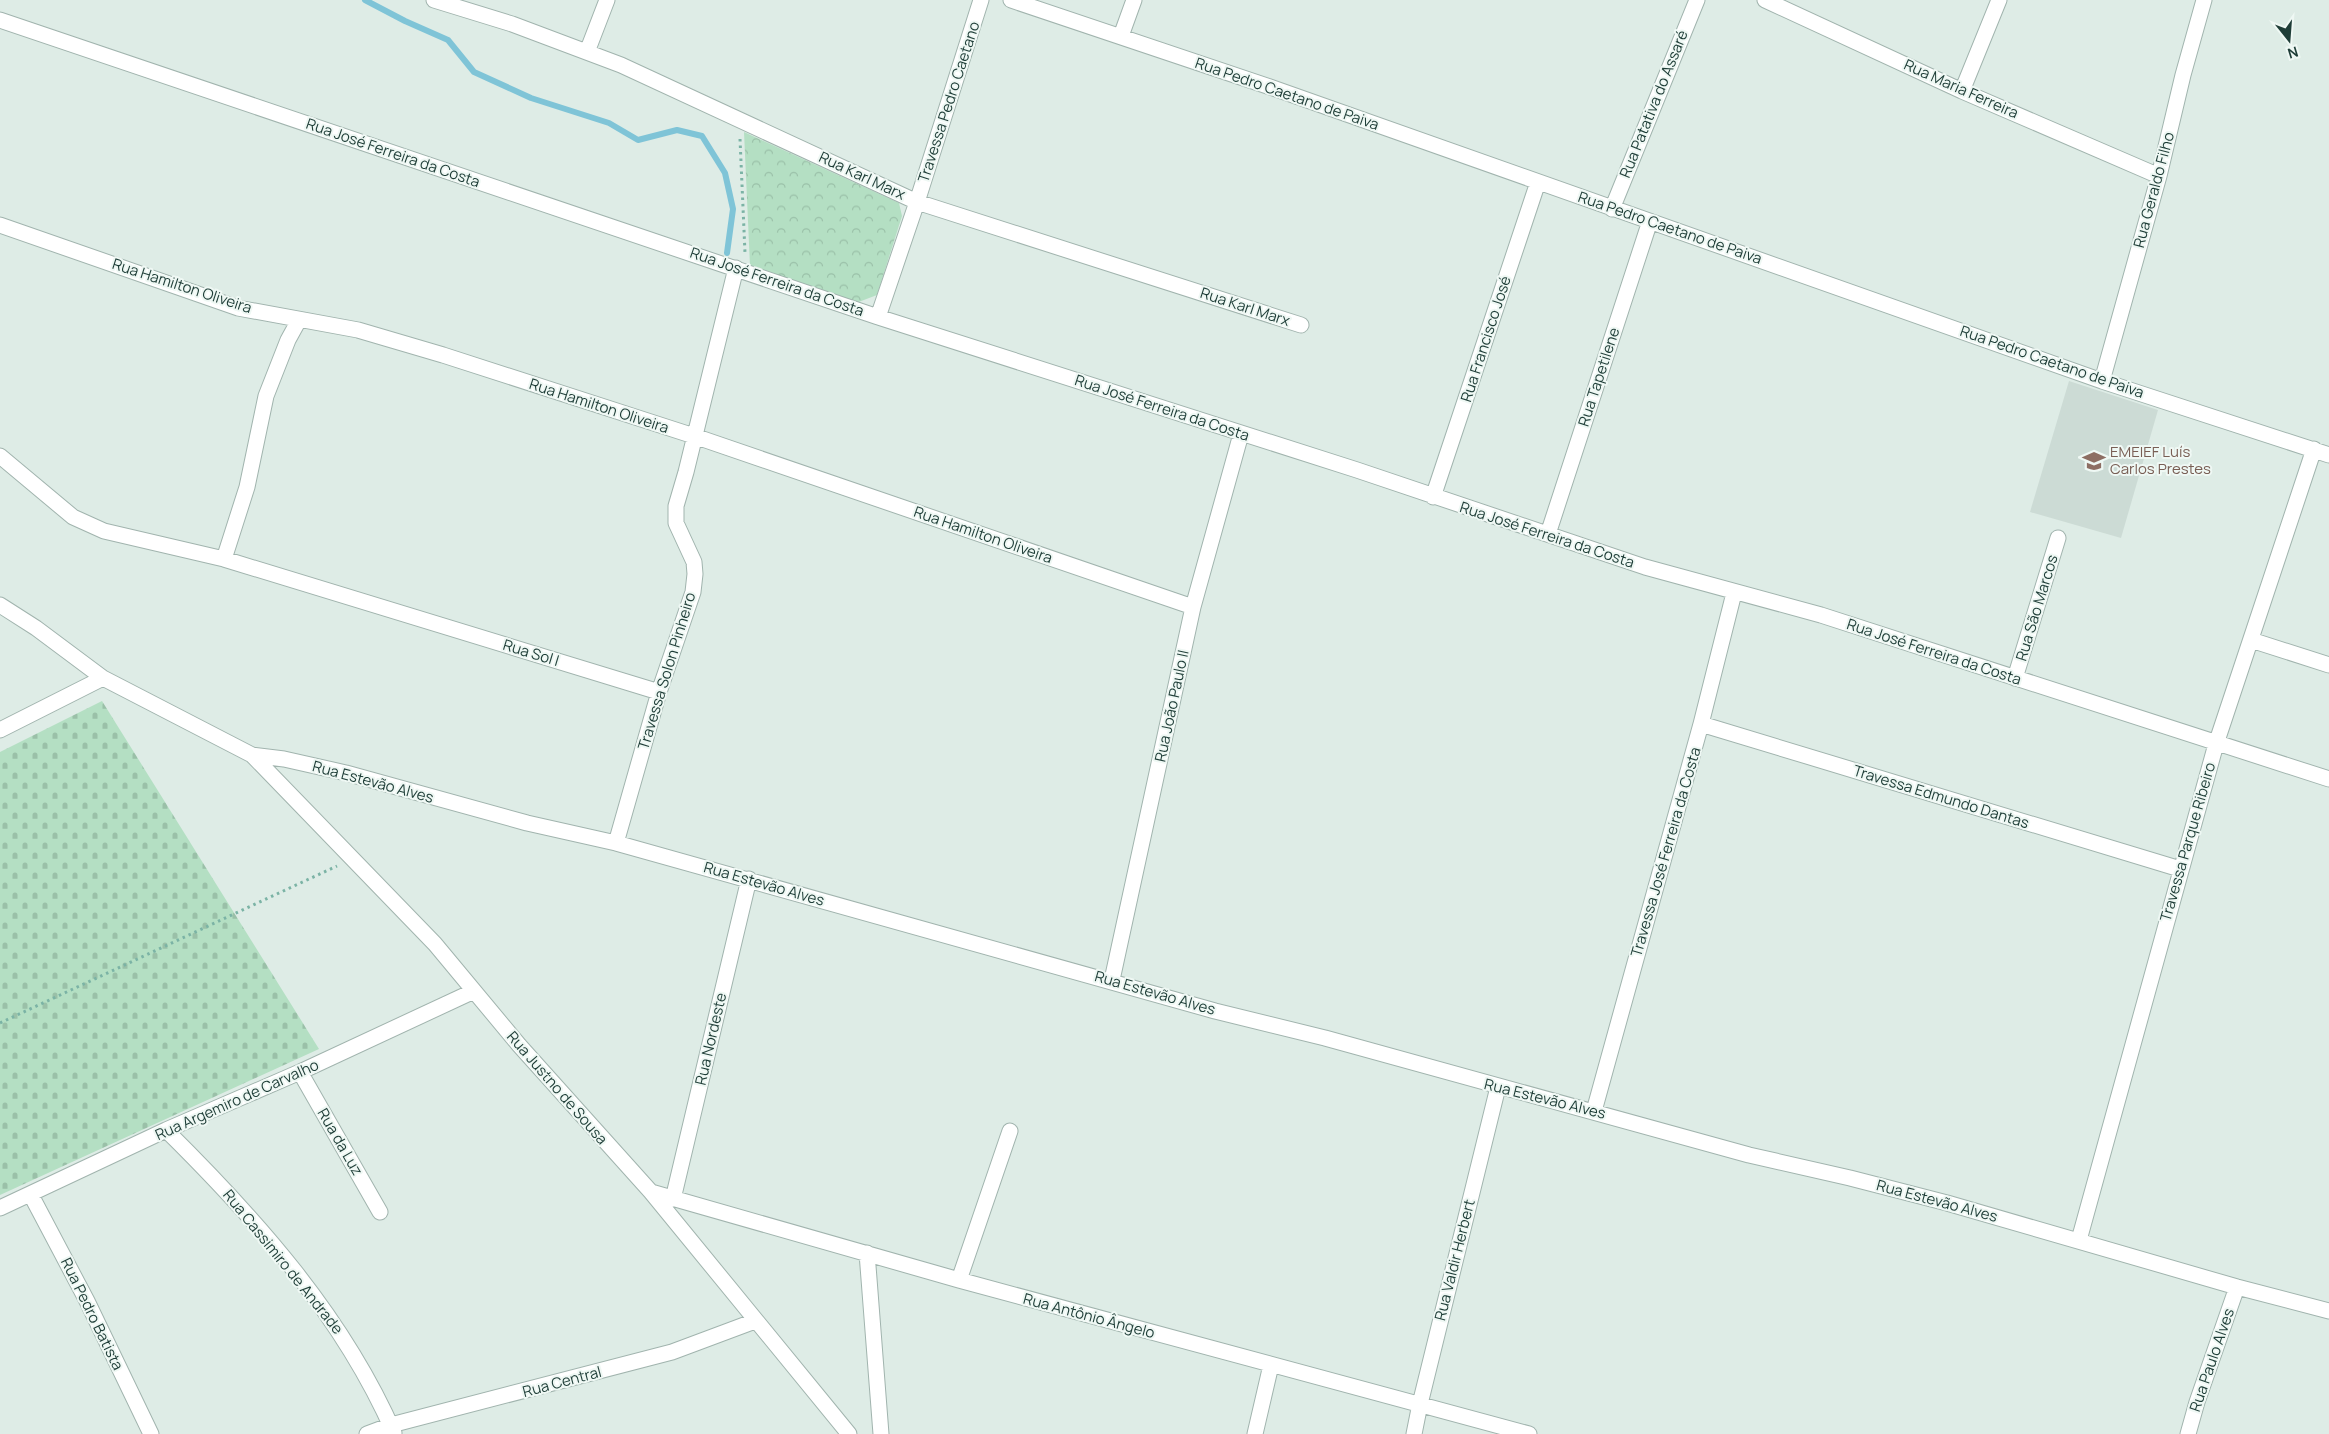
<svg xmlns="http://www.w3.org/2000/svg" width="2329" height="1434" font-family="Manrope,sans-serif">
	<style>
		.built { fill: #ccdbd5 }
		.cemetery { fill: url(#cemetery-stones) }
		.park { fill: url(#park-crowns) }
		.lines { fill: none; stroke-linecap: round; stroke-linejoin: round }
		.stream { stroke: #7fc4d7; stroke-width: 6 }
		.minor-casing { stroke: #a1b4ae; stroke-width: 17 }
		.path { stroke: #7bb3a5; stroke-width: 3; stroke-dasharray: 2.5 4; stroke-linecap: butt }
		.minor { stroke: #fff; stroke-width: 15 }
		.labels { text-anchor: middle; stroke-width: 4; stroke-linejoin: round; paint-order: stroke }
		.street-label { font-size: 15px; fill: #1e3d37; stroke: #eff8f4 }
		.education-label { font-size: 15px; fill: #785e54; stroke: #eff8f4; text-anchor: start }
	</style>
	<defs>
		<pattern id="cemetery-stones" width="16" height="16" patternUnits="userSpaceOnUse" patternTransform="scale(1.25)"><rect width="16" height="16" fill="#b4dfc3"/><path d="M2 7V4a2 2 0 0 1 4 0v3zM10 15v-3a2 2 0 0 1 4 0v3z" fill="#9ac0a8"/></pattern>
		<pattern id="park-crowns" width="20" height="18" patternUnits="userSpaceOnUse" patternTransform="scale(1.25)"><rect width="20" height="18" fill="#b4dfc3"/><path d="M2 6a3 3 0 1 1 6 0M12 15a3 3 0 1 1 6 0" fill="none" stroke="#9ac0a8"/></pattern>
	</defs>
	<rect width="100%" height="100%" fill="#deece6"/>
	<path class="built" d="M2069 381 2158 410 2121 538 2030 512Z"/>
	<path class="cemetery" d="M102 701 319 1049 0 1195V752Z"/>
	<path class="park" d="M744 132 899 203 902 216 877 295 856 303 750 266Z"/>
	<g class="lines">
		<path class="stream" d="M365 0 405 21 448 40 474 72 531 98 609 123 638 140 677 130 702 136 725 173 733 209 727 253"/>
		<defs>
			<path id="minor" d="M434 0 512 24 621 65 917 202 1301 325
				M1011 0 1273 88 2102 381 2329 455
				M1765 0 1962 91 2159 176
				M0 20 878 317 1357 470 1645 567 1821 615 2329 779
				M1121 36 1134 0
				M587 52 607 0
				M1962 91 1999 0
				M1612 209 1697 0
				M0 225 238 308 358 330 443 355 694 436 1193 607
				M878 317 917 202 981 0
				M2102 381 2159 176 2183 75 2204 0
				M0 456 73 517 104 531 224 559 659 692
				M1433 497 1538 182
				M1548 534 1650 221
				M224 559 247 487 266 396 288 340 299 320
				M0 605 36 628 103 678
				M2251 640 2329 665
				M2015 678 2058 538
				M1701 724 2180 869
				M0 730 103 678 252 755 284 759 346 773 527 823 616 843 1215 1011 1325 1038 1749 1155 1850 1178 1947 1203 2237 1287 2329 1311
				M252 755 435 944 519 1045 651 1192 849 1434
				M616 843 659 692 693 592 695 574 694 562 676 523V506L686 472 736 268
				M1112 980 1193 607 1241 434
				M300 1072 380 1212
				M1594 1111 1701 724 1734 593
				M166 1130C256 1219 343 1316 394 1433
				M651 1192 959 1280 1529 1434
				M31 1195 87 1301 151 1434
				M673 1199 749 879
				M0 1208 166 1130 300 1072 474 991
				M2079 1240 2216 744 2314 449
				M867 1253 881 1434
				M959 1280 1010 1131
				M367 1434 391 1425 672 1352 755 1321
				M1255 1434 1271 1365
				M1414 1434 1420 1404 1498 1087
				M2188 1434 2197 1402 2237 1287"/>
		</defs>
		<use href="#minor" class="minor-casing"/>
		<path class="path" d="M740 139 745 253
			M0 1023 337 866"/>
		<use href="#minor" class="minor"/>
	</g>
	<defs>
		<symbol id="school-bare" viewBox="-9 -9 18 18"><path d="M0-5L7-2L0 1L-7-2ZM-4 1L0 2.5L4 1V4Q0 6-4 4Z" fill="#8d6e63" stroke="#eff8f4" stroke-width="2.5" paint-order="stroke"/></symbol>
	</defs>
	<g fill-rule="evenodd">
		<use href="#school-bare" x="2078" y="445" width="32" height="32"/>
	</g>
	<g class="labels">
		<g class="street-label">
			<text transform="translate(1961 89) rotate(24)" y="5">Rua Maria Ferreira</text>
			<text transform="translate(1287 94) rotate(19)" y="5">Rua Pedro Caetano de Paiva</text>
			<text transform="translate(949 102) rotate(-72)" y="5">Travessa Pedro Caetano</text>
			<text transform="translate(1654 104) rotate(-68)" y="5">Rua Patativa do Assaré</text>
			<text transform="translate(393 153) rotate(19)" y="5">Rua José Ferreira da Costa</text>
			<text transform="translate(862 176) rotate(25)" y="5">Rua Karl Marx</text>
			<text transform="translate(2154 190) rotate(-75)" y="5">Rua Geraldo Filho</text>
			<text transform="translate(1670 228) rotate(19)" y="5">Rua Pedro Caetano de Paiva</text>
			<text transform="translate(777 282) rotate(19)" y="5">Rua José Ferreira da Costa</text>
			<text transform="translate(182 286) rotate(18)" y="5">Rua Hamilton Oliveira</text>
			<text transform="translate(1245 307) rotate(18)" y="5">Rua Karl Marx</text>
			<text transform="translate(1486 339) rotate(-72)" y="5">Rua Francisco José</text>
			<text transform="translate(2052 362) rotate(19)" y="5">Rua Pedro Caetano de Paiva</text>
			<text transform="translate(1599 377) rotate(-72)" y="5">Rua Tapetilene</text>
			<text transform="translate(599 406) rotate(18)" y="5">Rua Hamilton Oliveira</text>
			<text transform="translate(1162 408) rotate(18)" y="5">Rua José Ferreira da Costa</text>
			<text transform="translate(983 535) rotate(19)" y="5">Rua Hamilton Oliveira</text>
			<text transform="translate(1547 535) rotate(18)" y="5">Rua José Ferreira da Costa</text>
			<text transform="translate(2037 608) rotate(-73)" y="5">Rua São Marcos</text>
			<text transform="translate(1934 652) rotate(18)" y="5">Rua José Ferreira da Costa</text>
			<text transform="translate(531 653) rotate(17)" y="5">Rua Sol I</text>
			<text transform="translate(667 671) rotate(-73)" y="5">Travessa Solon Pinheiro</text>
			<text transform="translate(1172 706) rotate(-78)" y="5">Rua João Paulo II</text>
			<text transform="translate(373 782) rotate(15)" y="5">Rua Estevão Alves</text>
			<text transform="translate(1941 797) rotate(17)" y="5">Travessa Edmundo Dantas</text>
			<text transform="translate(2188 842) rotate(-74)" y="5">Travessa Parque Ribeiro</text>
			<text transform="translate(1666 852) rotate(-74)" y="5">Travessa José Ferreira da Costa</text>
			<text transform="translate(764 884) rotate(16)" y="5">Rua Estevão Alves</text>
			<text transform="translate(1155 993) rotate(16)" y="5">Rua Estevão Alves</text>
			<text transform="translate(711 1039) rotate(-77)" y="5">Rua Nordeste</text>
			<text transform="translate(557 1088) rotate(49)" y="5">Rua Justno de Sousa</text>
			<text transform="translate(1545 1099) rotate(14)" y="5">Rua Estevão Alves</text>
			<text transform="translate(237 1100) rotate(-24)" y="5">Rua Argemiro de Carvalho</text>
			<text transform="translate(340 1142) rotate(60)" y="5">Rua da Luz</text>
			<text transform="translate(1937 1201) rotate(15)" y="5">Rua Estevão Alves</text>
			<text transform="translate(1455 1260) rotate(-76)" y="5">Rua Valdir Herbert</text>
			<text transform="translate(283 1262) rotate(51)" y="5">Rua Cassimiro de Andrade</text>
			<text transform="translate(92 1314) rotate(64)" y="5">Rua Pedro Batista</text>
			<text transform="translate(1089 1316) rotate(15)" y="5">Rua Antônio Ângelo</text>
			<text transform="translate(2212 1360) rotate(-71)" y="5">Rua Paulo Alves</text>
			<text transform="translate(562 1382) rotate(-15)" y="5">Rua Central</text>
		</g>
		<g class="education-label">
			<text x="2110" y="457">EMEIEF Luís<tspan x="2110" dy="17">Carlos Prestes</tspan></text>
		</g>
	</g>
	<g transform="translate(2289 40) rotate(163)" stroke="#eff8f4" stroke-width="4" paint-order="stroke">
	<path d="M0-4L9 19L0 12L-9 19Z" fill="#1e3d37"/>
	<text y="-8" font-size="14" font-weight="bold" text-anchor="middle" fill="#1e3d37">N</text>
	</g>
</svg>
